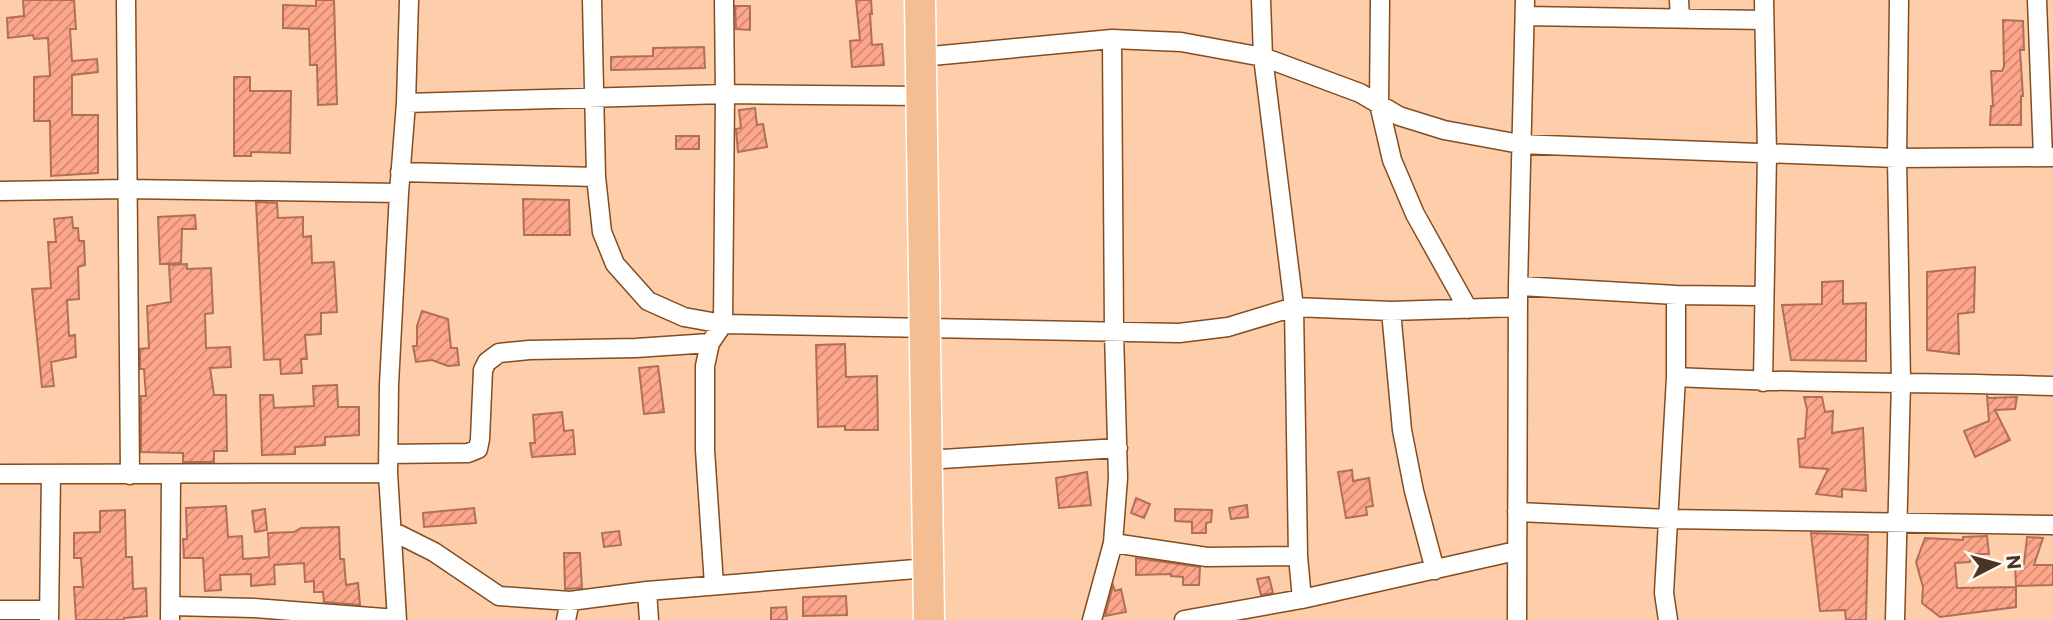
<svg xmlns="http://www.w3.org/2000/svg" width="2053" height="620" font-family="Commissioner,sans-serif">
	<style>
		.building { fill: url(#building-hatch); stroke: #b16f5a; stroke-width: 2 }
		.lines { fill: none; stroke-linecap: round; stroke-linejoin: round }
		.minor-casing { stroke: #814d21; stroke-width: 21 }
		.trunk-casing { stroke: #fff; stroke-width: 33 }
		.minor { stroke: #fff; stroke-width: 18 }
		.trunk { stroke: #f4be92; stroke-width: 30 }
	</style>
	<defs>
		<pattern id="building-hatch" width="6" height="6" patternUnits="userSpaceOnUse" patternTransform="scale(1.75)"><rect width="6" height="6" fill="#fda68a"/><path d="M-1 1l2-2M0 6l6-6M5 7l2-2" fill="none" stroke="#cf8870"/></pattern>
	</defs>
	<rect width="100%" height="100%" fill="#feceaa"/>
	<path class="building" d="M23 0H74L76 29H70L72 61 97 59 98 72 72 75V115H98V173L51 176 50 121H34V77L50 76 48 38 34 39 33 35 8 38 7 18 24 16Z
		M316 0H334L337 104 318 105 317 65H310L309 29 283 28V5L316 6Z
		M856 0H871L872 14H870L872 45 882 44 884 65 852 67 850 41 860 40Z
		M735 6H750V30L736 29Z
		M2003 20 2023 21 2024 50H2020L2023 96H2021V125H1990L1991 106H1993L1991 71H2002L2004 66Z
		M704 47 705 68 611 70V57L653 56V48Z
		M234 77H250V91H291L290 153 251 152V156H234Z
		M755 108 757 125 763 124 767 147 738 152 736 129 741 128 739 110Z
		M676 136H699V149H676Z
		M523 199 569 200 570 235H524Z
		M256 202 277 203 278 218 303 217V237L311 236 312 263 334 262 337 312 321 313V334L305 335 307 359H301L302 373 281 374 280 359 264 360Z
		M195 215 196 229H182L181 263 160 264 158 217Z
		M72 217 73 228H78L79 241H84L85 265 78 267 79 299 67 300 69 336 75 335 76 357 51 362 54 386 42 387 32 289 51 288 48 242H56L54 219Z
		M187 264V269L211 268 213 313 205 314 206 348 230 347 231 367 210 368 214 395H226L227 451H214V462H183V453L141 452V396H146L144 369H140V349L149 348 147 306 171 302 169 265Z
		M1975 267 1974 312 1958 314 1959 354 1927 350V272Z
		M1843 281V304L1866 303V361L1791 360 1782 305 1822 304V282Z
		M422 311 448 319 451 348H457L459 365 448 366 432 360 416 362 413 346H417V326Z
		M845 344 846 377 877 376 878 430H845V426L818 427 816 345Z
		M658 366 664 412 644 414 639 368Z
		M337 385 338 407H359V435L325 437V445L295 447V454L262 455 260 395H273L274 408 314 406 313 386Z
		M1987 396 1989 398 2017 397 2015 409 1995 410 2010 440 1975 457 1964 431 1989 421Z
		M1804 397H1822L1825 412 1833 411 1832 433 1863 428 1866 491 1842 489V497L1816 494 1828 469 1800 467 1798 439 1805 438 1807 409Z
		M562 412 564 431 573 430 575 454 532 457 530 443H535L533 415Z
		M1352 470 1353 481 1369 478 1373 506 1366 507 1367 515 1346 518 1338 472Z
		M1087 472 1091 505 1059 508 1056 478Z
		M1136 498 1150 504 1144 518 1131 513Z
		M1247 505 1248 517 1231 519 1229 508Z
		M226 506 228 537 242 536 243 559 269 557 268 533 294 532 301 528 339 527 340 559H344L346 585 358 583 360 605 324 602 323 592H314V581L305 582 304 563 274 565 275 584 251 586V574L220 575 221 590 205 591 203 558H184L183 539H187L186 508Z
		M474 508 476 523 424 527 423 513Z
		M265 509 267 530 255 532 252 511Z
		M1175 509 1212 510 1211 522 1206 523V533H1192V522L1175 521Z
		M125 510 126 557H132L133 589 146 588 147 616 124 618V620H76L74 587H83L81 558H74V533L100 532V511Z
		M619 531 621 545 604 547 602 533Z
		M1811 533 1868 535 1866 620H1846L1845 610 1820 611Z
		M1987 536 1989 554H1972L1970 562 1955 563 1957 588 2016 587V607L1940 617 1922 603 1923 587 1916 562 1925 538 1963 540V537Z
		M2027 537 2043 538 2034 565H2053V585L2016 586 2015 565 2024 564Z
		M564 553H580L582 588 565 589Z
		M1136 558 1200 567 1199 585H1183V577L1171 576V574L1136 575Z
		M1269 577 1273 593 1261 595 1257 579Z
		M1113 585 1115 591 1121 589 1126 612 1105 616Z
		M846 596 847 615 803 616V597Z
		M786 607 787 620H771V608Z"/>
	<g class="lines">
		<defs>
			<path id="minor" d="M126 0 130 475
				M592 0 596 177 602 232 615 264 648 301 684 317 723 324 1179 333 1228 327 1294 307 1391 311 1518 307
				M1261 0 1263 57 1294 307 1298 556 1302 599
				M1380 0 1379 104 1392 160 1415 214 1468 309
				M1679 0 1680 19
				M2037 0 2043 157
				M1525 16 1764 20
				M921 57 1112 39 1181 42 1263 57 1360 93 1399 116 1444 130 1520 144 1897 158 2053 157
				M406 103 725 94 921 96
				M400 172 596 177
				M0 191 127 189 399 193
				M1518 286 1676 295 1764 296
				M1391 311 1402 430 1414 491 1435 570
				M1676 377C1802 384 1927 382 2053 386
				M1763 382 1767 154 1764 0
				M388 454 468 453 478 449 480 439 483 370 487 362 499 353 529 350 636 348 710 343
				M926 460 1118 448
				M0 474 388 473
				M1517 512 1668 519 2053 525
				M392 531 434 552 499 596 570 601 647 591 928 568
				M1113 543 1207 557 1298 556
				M714 585 705 450V366L710 343 723 324 725 94 724 0
				M647 591 649 620
				M171 606 254 608 397 619
				M0 610H49
				M49 620 51 474
				M170 620 171 474
				M397 620 388 473 389 385 399 193 406 103 409 0
				M566 620 570 601
				M1092 620 1113 543 1118 478 1114 332 1112 39
				M1184 620 1302 599 1516 551
				M1517 620 1518 286 1525 0
				M1668 620 1664 593 1676 377V295
				M1895 620 1901 382 1897 158 1899 0"/>
			<path id="trunk" d="M920 0 929 620"/>
		</defs>
		<use href="#minor" class="minor-casing"/>
		<use href="#trunk" class="trunk-casing"/>
		<use href="#minor" class="minor"/>
		<use href="#trunk" class="trunk"/>
	</g>
	<g transform="translate(1997 564) rotate(84)" stroke="#fff9f4" stroke-width="5" paint-order="stroke">
	<path d="M0-5L12 26L0 18L-12 26Z" fill="#4b3421"/>
	<text y="-10" font-size="19" font-weight="bold" text-anchor="middle" fill="#4b3421">N</text>
	</g>
</svg>
